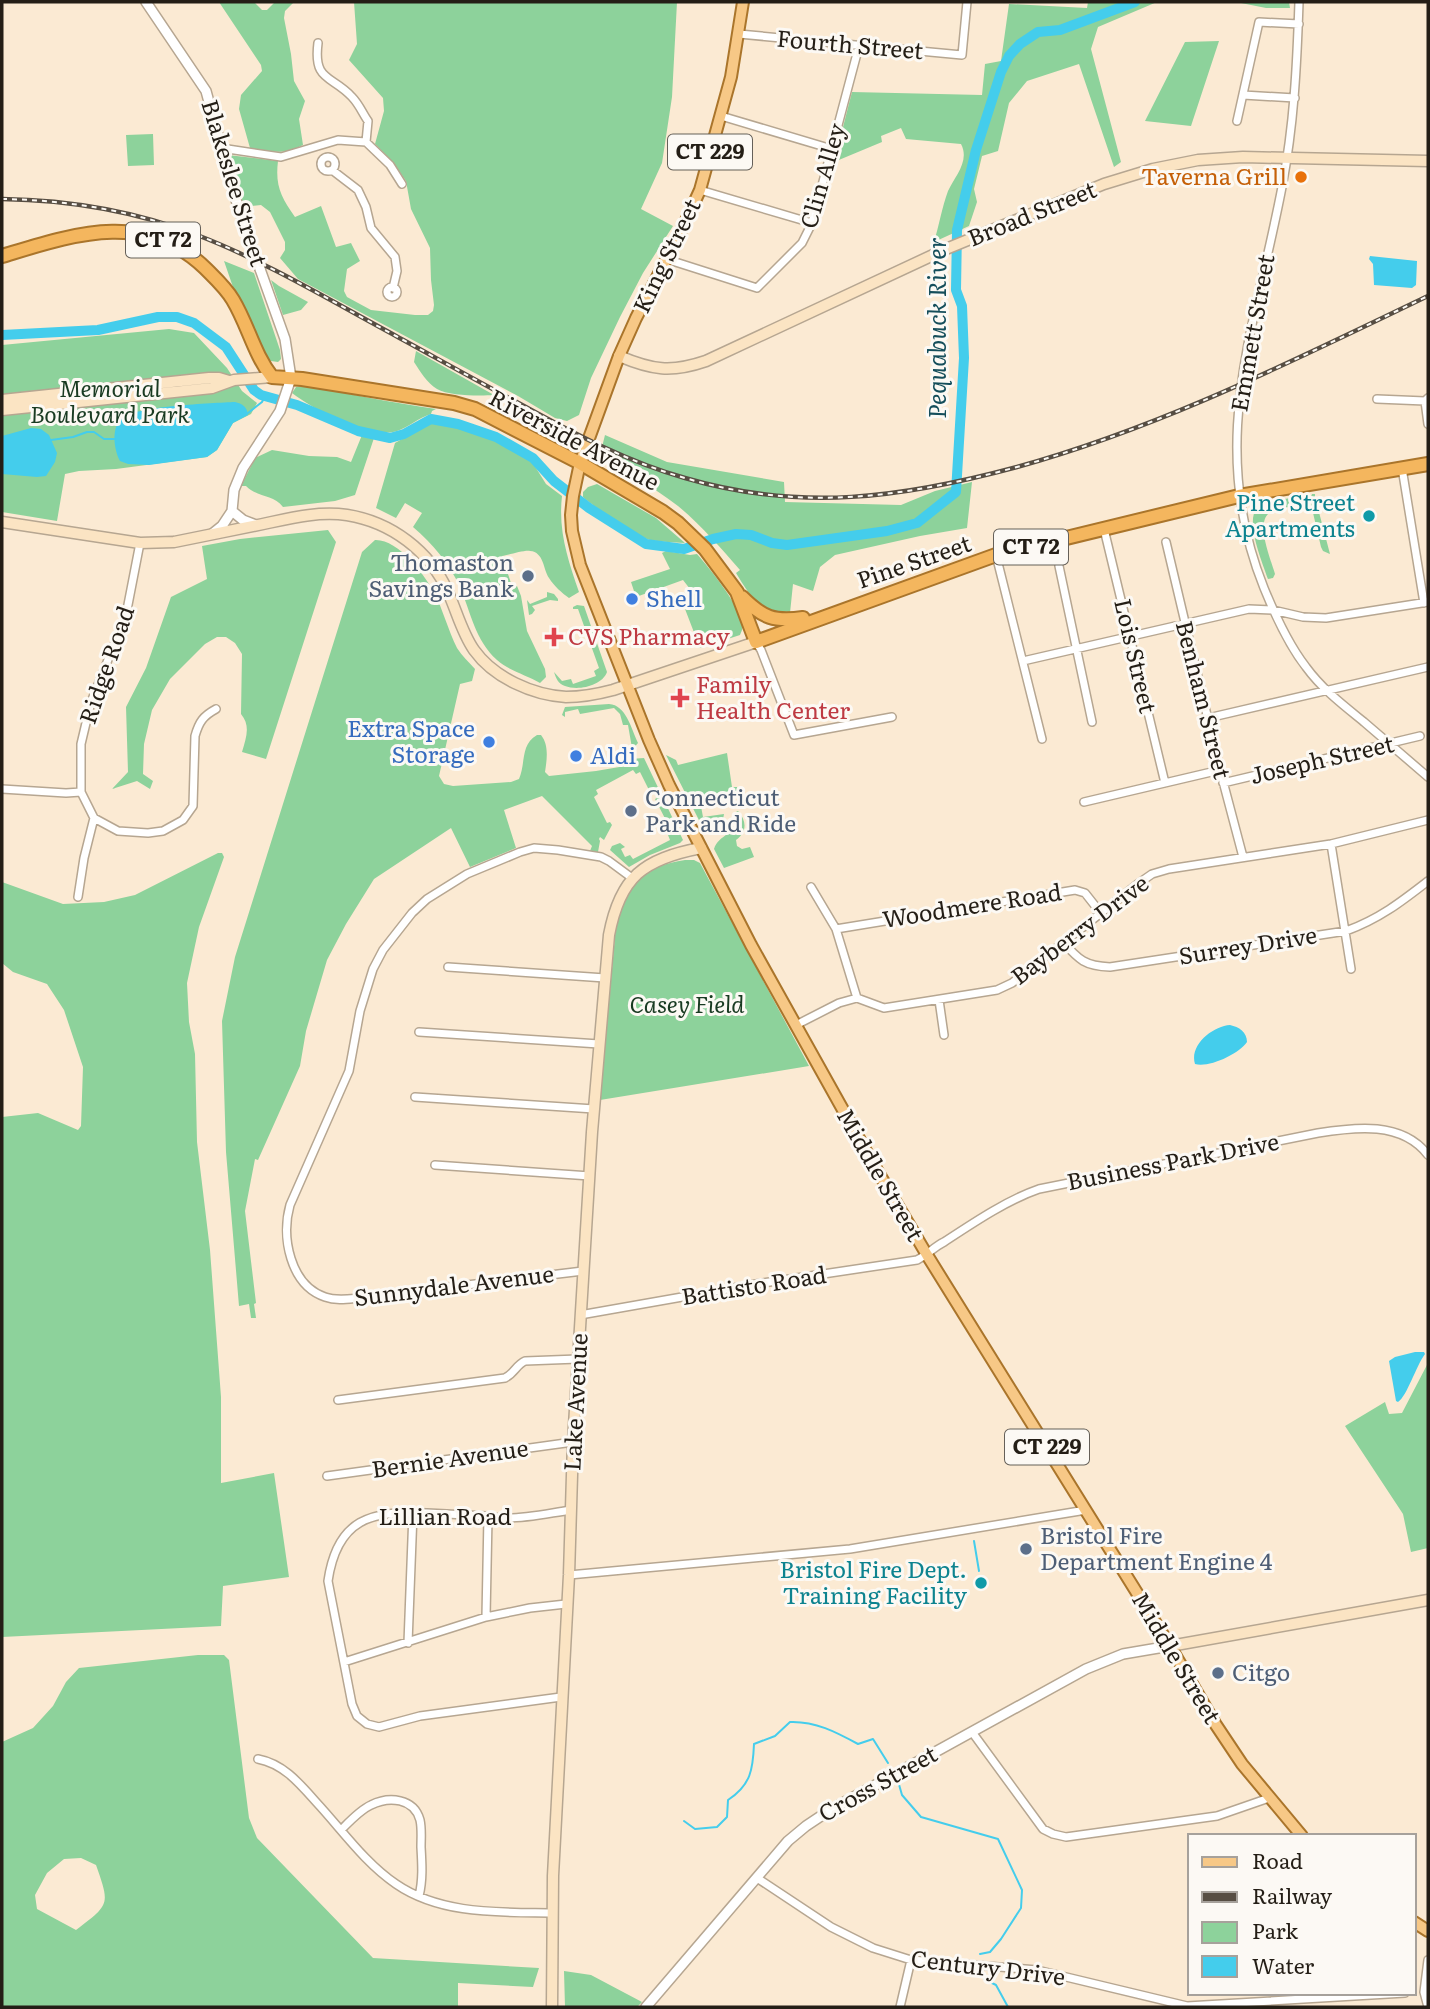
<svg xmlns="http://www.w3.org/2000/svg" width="1430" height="2009" font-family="Literata,serif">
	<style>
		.green { fill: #8dd29b; fill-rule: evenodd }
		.water { fill: #44cdec }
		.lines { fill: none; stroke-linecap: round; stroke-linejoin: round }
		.stream { stroke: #44cdec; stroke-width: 2 }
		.river { stroke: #44cdec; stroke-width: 10 }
		.minor-casing { stroke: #b6a691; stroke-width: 10 }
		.tertiary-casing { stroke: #b6a691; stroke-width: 12 }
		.secondary-casing { stroke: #b6a691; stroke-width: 13 }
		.primary-casing { stroke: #aa752b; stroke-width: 14 }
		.trunk-casing { stroke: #aa752b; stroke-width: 16 }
		.minor { stroke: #fff; stroke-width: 7 }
		.tertiary { stroke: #fff; stroke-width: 9 }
		.secondary { stroke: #fbe4c3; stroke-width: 10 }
		.primary { stroke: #f7c886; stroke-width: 10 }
		.trunk { stroke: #f4b65e; stroke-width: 12 }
		.rail-casing { stroke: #574e43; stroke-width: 4.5 }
		.rail { stroke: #fcf9f4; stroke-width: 2; stroke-dasharray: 5; stroke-linecap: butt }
		.tertiary-bridge-casing { stroke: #b6a691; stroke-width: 12; stroke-linecap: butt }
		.tertiary-bridge { stroke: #fff; stroke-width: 9 }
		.food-dot { fill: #e8710a; stroke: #fcf9f4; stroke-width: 2.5 }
		.culture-dot { fill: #0f9aa8; stroke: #fcf9f4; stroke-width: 2.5 }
		.service-dot { fill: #5c6f8a; stroke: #fcf9f4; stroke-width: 2.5 }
		.shop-dot { fill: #3f7fe0; stroke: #fcf9f4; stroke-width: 2.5 }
		.health-dot { fill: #e0444e; stroke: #fcf9f4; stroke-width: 2.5 }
		.labels { text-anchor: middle; stroke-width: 6; stroke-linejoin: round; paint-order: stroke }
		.shield { fill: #fcf9f4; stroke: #656059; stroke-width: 2 }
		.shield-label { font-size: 21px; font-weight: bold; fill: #241e16 }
		.street-label { font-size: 23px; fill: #241e16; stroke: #fcf9f4 }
		.food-label { font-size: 23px; fill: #c56008; stroke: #fcf9f4; text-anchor: end }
		.park-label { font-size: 23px; font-style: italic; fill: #193b22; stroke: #fcf9f4 }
		.culture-label { font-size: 23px; fill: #0d838f; stroke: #fcf9f4; text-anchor: end }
		.service-label { font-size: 23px; fill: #4e5e75; stroke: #fcf9f4; text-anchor: start }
		.shop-label { font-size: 23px; fill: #366cbe; stroke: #fcf9f4; text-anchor: start }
		.health-label { font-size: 23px; fill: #be3a42; stroke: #fcf9f4; text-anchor: start }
		.water-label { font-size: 24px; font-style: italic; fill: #154e5b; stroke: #fcf9f4 }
	</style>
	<rect width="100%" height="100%" fill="#fbead3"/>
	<path class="green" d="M219 2H254L262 10H267L275 2H294L285 11 284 18 291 54 294 81 305 101 299 119 303 145C283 155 272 152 250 148L239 109 241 95 262 71 261 65Z
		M354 2H677L672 97 662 163 641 209 673 226 643 273 620 317 591 378 579 415 567 421 555 418 518 396 298 279 280 258 285 250V242L270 212 261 205 243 207 228 155 278 161C275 186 281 197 295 217L321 206 336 247 351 243 360 261 347 269 344 291 347 297 371 310 415 315H428L433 311 434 305 431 280 430 248 411 209 406 181 392 161 375 144 384 111 383 98 349 60 357 44Z
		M1088 2H1157L1098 27 1091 49 1121 162 1114 167 1079 64 1027 81 1009 103 998 151 982 156 974 189 977 202 969 226 934 242C939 226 942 207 948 191 955 176 970 161 961 144L906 139 901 128 881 136 882 142 834 162 852 92 982 95 985 64 1001 61 1009 4 1087 8Z
		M1236 2H1289L1290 8H1266Z
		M1219 41 1191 126 1145 121 1185 42Z
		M153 134 154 165 128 166 126 135Z
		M224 261 254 273 280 350 281 359 278 362 271 361 266 358 255 337 243 303 234 290Z
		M271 280 279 286 308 302 301 310 283 315Z
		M169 329 194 333 227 368 242 391 257 403 251 414 233 423 217 450 207 457 116 469 79 471 65 474 57 521 2 512V345Z
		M416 351 494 395C480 396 449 396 437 389 427 383 420 371 414 362Z
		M304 386C348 393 392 403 436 409L432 411 431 414C418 418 409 427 397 431 368 440 315 410 292 393L296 387Z
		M436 422 459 427 495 440 531 460 546 484 562 496C558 531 568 560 579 592L569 598C562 593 554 586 549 578 543 569 544 552 530 551 524 550 509 555 502 556L513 589 517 586 521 596 527 631 545 669 546 677 540 683C527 675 509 671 497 660 475 640 471 613 460 587 449 563 433 544 413 527L422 513 405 503 396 518 376 508 395 443 427 425Z
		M362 435 374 438 355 495 335 501 283 507C273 494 258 498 246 486H241L255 458 272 450 309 456 337 457 351 462Z
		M605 435 667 462 784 482 785 502 901 505 935 491 972 482 967 528 920 536 835 555 820 567 813 591 793 584 790 613C761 616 749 594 736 573L740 570C720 547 701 525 678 506 653 487 625 472 601 451Z
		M597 484 656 518 685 543C673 542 661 542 650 540 640 538 591 505 583 497V492L588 487Z
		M1312 494H1315V497L1330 554 1323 551 1321 547 1310 500Z
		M1298 497 1300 501 1298 505C1290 507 1279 508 1271 512 1254 520 1271 560 1275 574L1273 578 1268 579C1263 564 1242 515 1260 506 1271 500 1286 499 1298 497Z
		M328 530 336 542 266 759 242 752C246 738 251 726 241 714L242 654 235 643 226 637H217L205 644 170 679 152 710 144 744 143 774 153 781 150 789 137 781 112 789 128 772 126 707 146 668 171 597 207 579 202 546 240 539Z
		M375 540C398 539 424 574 434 592 443 610 448 630 457 648 462 656 469 662 475 669L472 681 460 684 439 776 444 784 453 786 511 782 519 779C526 763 520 745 537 735H541C549 745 547 759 545 772L549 776 596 771 631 765 630 759 644 758 683 840 680 843 650 855 629 867 610 850 612 846 620 843 625 847 621 849 625 857 630 855 633 859 670 840 668 835 672 832 655 799 657 798 654 793 651 794 640 772 636 774 633 770 596 790 598 794 594 797 607 823 610 822 612 825 604 840 600 837 599 839 600 841 598 852 590 851 592 846 542 796 504 810 516 848 470 867 451 828 374 879 346 924 327 960 306 1031 300 1066 258 1160 255 1159 245 1211 256 1303 254 1304 256 1318H251L249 1304 239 1306 226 1152 222 1021 235 957 362 552Z
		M666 551 690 555 697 554C710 569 739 604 742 624 743 629 742 630 740 635L700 648 680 596 690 589 683 580 636 597 631 582 670 569 662 553Z
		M547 592 554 594 558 599V601L550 600 532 606 535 610 532 614 529 615 527 600 530 604 547 597Z
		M577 605 584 606 607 672C602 686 578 691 565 686 558 684 556 678 554 672L562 681 571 679 573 684 596 676 594 671 599 668 578 609H573V607Z
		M609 704C626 705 631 728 638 743L631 751 628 750 632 748 628 725H623L620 714 614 708 580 714 578 709 565 712V717L562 715 565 707Z
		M727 753 732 787H737L739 795 700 801 703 817 724 814C723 824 715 832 704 830L666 755 676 760 678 765Z
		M738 811C747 821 747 832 736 840L737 846 742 849 750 847 754 857 724 868 714 849C719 833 737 837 736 812Z
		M218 853H222L224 857 199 927 187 983 189 1022 195 1054 197 1142 210 1250 221 1397V1483L274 1473 289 1577 223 1586 221 1626 2 1637V1117L38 1113 78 1130 81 1126 83 1067 64 1010 47 984 13 972 2 963V882L63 904 104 902 135 895Z
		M685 860H694L700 863 809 1066 600 1100 616 925C623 886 646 865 685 860Z
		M1428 1363V1548L1411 1552 1403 1514 1345 1426 1385 1402 1389 1414 1402 1413Z
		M198 1655H224L229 1660 249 1818 257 1838 373 1958 539 1968 533 1987 458 1983V2007H2V1742L33 1728 53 1706 66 1682 79 1668ZM81 1858 96 1865C110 1905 110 1904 76 1930L37 1909 35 1895 47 1873 64 1859Z
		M564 1971 591 1975 642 2002 637 2007H565Z"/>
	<path class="water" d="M1370 256 1417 261 1416 285 1412 288 1374 285 1373 264 1369 259Z
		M235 402C242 404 247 406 248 415L233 423 217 450 207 457 149 465 128 464 120 461C114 450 111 429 121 419 133 406 214 403 235 402Z
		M31 428 41 429 49 435 57 453 55 462 46 476 37 477 2 474V436Z
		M1230 1025C1239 1027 1247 1032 1247 1042 1239 1054 1209 1068 1195 1064 1189 1045 1213 1026 1230 1025Z
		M1415 1352H1424L1425 1354C1416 1366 1407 1396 1398 1402L1396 1401 1389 1361 1395 1357Z"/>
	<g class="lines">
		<path class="stream" d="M248 413 262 402 265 396
			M51 440 73 437 87 432H94L104 439H115
			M974 1541 979 1571
			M898 1781 902 1795 921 1817 998 1839 1022 1890 1021 1908 1001 1939 990 1952 980 1954
			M684 1821 695 1829 717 1827 727 1817 728 1800C751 1785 753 1769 754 1744L775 1736 790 1722C815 1721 836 1732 858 1744L873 1739 888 1763
			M984 1979 996 1985 1008 2007"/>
		<path class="river" d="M2 335 98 330 158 317H177L194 323 226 347 254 390 261 395 297 405 358 431 390 438 404 434 431 419 458 424 496 437 533 458 554 481 589 508 646 544 684 549 713 539 736 534 751 535 772 543 787 545 887 531 917 523 956 492 964 358 962 306 956 290 957 230 976 150 1001 72 1009 56 1020 44 1038 32 1060 30 1135 2"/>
		<defs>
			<path id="minor" d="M1299 2C1297 64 1294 125 1282 187 1255 329 1206 444 1264 588 1275 615 1288 644 1306 667 1322 689 1343 705 1364 722 1385 740 1407 759 1428 777
				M739 34 962 55 967 2
				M318 43C313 82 332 75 352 97 359 104 363 114 368 121L366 142
				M1243 95 1295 98
				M721 116 832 149
				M1237 121 1259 22 1299 24
				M221 148 281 157 338 140 366 142 390 165 402 184
				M321 164a7 7 0 1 1 14 0a7 7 0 1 1-14 0Z
				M332 170 358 190 366 207 371 228 395 257 397 271 393 288
				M700 190 812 223
				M666 259 757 288 802 243 812 223 859 46
				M387 292a5 5 0 1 1 10 0a5 5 0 1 1-10 0Z
				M1377 399 1425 401 1428 398
				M1425 401 1428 424
				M1402 468 1424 603
				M1104 529 1165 783
				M1166 542 1220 770 1243 857
				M140 543 126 615 91 702 81 744V792L94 818 118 831 148 833 163 831 183 820 193 806 195 736C199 722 203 716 216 709
				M996 555 1042 739
				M1059 566 1092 722
				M756 642 761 650 794 735 892 717
				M1023 661 1249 609 1273 610 1303 617 1326 618 1428 602
				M1208 718 1428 667
				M1223 783 1420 736
				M2 789 66 793 81 792
				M1084 802 1220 770
				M1331 844 1351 969
				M811 887 836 929 857 998
				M78 897 84 858 94 818
				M836 929 1075 890 1085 893 1100 912
				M1063 942C1079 960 1085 966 1110 967L1346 931C1379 919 1401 902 1428 881
				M448 967 605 978
				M857 998 884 1008 997 990 1012 983 1139 883 1152 874 1169 869 1331 844 1428 820
				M939 1000 944 1035
				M796 1025 839 1003 857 998
				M419 1032 599 1044
				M415 1097 594 1109
				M435 1165 590 1176
				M583 1271 359 1298C348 1299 336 1301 325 1297 290 1285 281 1237 290 1205L349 1071 360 1011 373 969 383 950 412 913 427 899 467 874 520 852 534 848 558 850 601 857 609 861 632 878
				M580 1315 756 1284 917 1260C927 1255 934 1247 944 1242 973 1223 1007 1200 1039 1189L1318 1133C1355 1127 1402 1121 1428 1155
				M338 1400 505 1378C515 1373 516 1365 525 1361L578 1359
				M327 1476 573 1442
				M569 1575 850 1549 1086 1510
				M486 1617 488 1517
				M408 1643 413 1513
				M344 1662 486 1617 530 1608 566 1604
				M561 1697 420 1716 379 1727 367 1724 357 1716 352 1704 328 1581C337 1519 371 1510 427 1513 447 1514 467 1515 486 1516 493 1517 501 1519 508 1518 529 1518 550 1513 571 1510
				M972 1732 1043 1829 1053 1834 1066 1837 1217 1816 1269 1798
				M258 1759C284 1764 300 1784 317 1803 342 1830 365 1863 396 1884 441 1915 500 1912 552 1913
				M341 1830C350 1821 360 1810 371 1805 389 1796 414 1798 420 1820 422 1829 421 1838 421 1847 422 1864 423 1880 419 1896
				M757 1878 831 1927 873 1948 911 1960 1037 1970 1187 2006 1405 1993
				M900 2007 911 1960
				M1428 2007 1424 1992 1428 1960"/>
			<path id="tertiary" d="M146 2 206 91 234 194 254 253
				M232 511 243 520 256 525
				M212 534 222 526 232 511 234 490 243 468 280 411 291 378 285 339 260 269
				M646 2007 788 1841 806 1826 830 1810 1086 1669 1123 1654 1170 1646"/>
			<path id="secondary" d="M619 356C652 370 671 373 706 361L946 249 1104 184 1153 169 1198 160 1243 157 1428 161
				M2 400 209 378H219L229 381
				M2 410 212 388 234 380 272 377
				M2 522 140 543 174 542C204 536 233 530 263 524 291 518 318 511 347 515 391 522 430 551 448 592 457 612 462 633 474 650 494 678 533 695 566 697 582 697 598 694 613 690L756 642
				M1170 1646 1428 1600
				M552 2007 553 1876 569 1575 573 1442 592 1132 609 935C620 877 643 859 701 848"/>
			<path id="primary" d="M743 2 731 77 700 190 684 225 636 318 619 356 580 463 573 496 571 515 572 531 580 565 649 740 669 785 751 945 871 1160 927 1255 1170 1646 1216 1725 1242 1764 1302 1836
				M1414 1922 1428 1931"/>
			<path id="trunk" d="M2 256C72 235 144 209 205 268 215 278 226 288 233 300 248 325 254 354 272 377L302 379 454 403 475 409 580 463 663 512 678 523 705 549 737 592 756 642 996 555 1239 496 1428 464
				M742 597C763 618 774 622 803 618"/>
		</defs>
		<use href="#minor" class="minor-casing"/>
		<use href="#tertiary" class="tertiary-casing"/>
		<use href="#secondary" class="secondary-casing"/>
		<use href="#primary" class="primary-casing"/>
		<use href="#trunk" class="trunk-casing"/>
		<use href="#minor" class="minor"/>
		<use href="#tertiary" class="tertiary"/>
		<use href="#secondary" class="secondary"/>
		<use href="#primary" class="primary"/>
		<use href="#trunk" class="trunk"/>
		<defs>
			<path id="rail" d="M2 199C68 200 135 211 197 235 265 261 331 301 396 336 438 359 481 383 524 406 575 434 628 462 685 478 801 512 902 498 1017 467 1162 427 1294 360 1428 296"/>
		</defs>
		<use href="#rail" class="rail-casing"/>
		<use href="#rail" class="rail"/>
		<defs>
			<path id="tertiary-bridge" d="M254 253 260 269"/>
		</defs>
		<use href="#tertiary-bridge" class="tertiary-bridge-casing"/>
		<use href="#tertiary-bridge" class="tertiary-bridge"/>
	</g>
	<circle class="food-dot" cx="1301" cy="177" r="7"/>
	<g class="culture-dot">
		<circle cx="1369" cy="516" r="7"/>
		<circle cx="981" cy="1583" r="7"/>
	</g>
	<g class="service-dot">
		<circle cx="528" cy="576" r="7"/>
		<circle cx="631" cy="811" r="7"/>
		<circle cx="1026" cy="1549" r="7"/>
		<circle cx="1218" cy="1673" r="7"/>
	</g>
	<g class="shop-dot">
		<circle cx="632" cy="599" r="7"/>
		<circle cx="489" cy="742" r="7"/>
		<circle cx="576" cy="756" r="7"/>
	</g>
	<g class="health-dot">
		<path d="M550.5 626.5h7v7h7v7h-7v7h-7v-7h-7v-7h7z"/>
		<path d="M676.5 687.5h7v7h7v7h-7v7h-7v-7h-7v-7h7z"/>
	</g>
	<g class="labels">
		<g class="shield">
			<rect x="668" y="134.5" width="84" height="35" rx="5"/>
			<rect x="126" y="222.5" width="74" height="35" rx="5"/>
			<rect x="994" y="529.5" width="74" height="35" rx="5"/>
			<rect x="1005" y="1429.5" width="84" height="35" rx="5"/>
		</g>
		<g class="shield-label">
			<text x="710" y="159">CT 229</text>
			<text x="163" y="247">CT 72</text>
			<text x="1031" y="554">CT 72</text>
			<text x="1047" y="1454">CT 229</text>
		</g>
		<g class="street-label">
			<text transform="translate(850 45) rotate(5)" y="8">Fourth Street</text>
			<text transform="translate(823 176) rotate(-74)" y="8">Clin Alley</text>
			<text transform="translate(234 183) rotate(73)" y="8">Blakeslee Street</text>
			<text transform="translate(1032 214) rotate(-22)" y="8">Broad Street</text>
			<text transform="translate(667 256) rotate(-64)" y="8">King Street</text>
			<text transform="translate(1253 333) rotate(-80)" y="8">Emmett Street</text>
			<text transform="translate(574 440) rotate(28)" y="8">Riverside Avenue</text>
			<text transform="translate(914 562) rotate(-19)" y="8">Pine Street</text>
			<text transform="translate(1135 656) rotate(77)" y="8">Lois Street</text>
			<text transform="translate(107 665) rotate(-71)" y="8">Ridge Road</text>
			<text transform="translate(1203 700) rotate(76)" y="8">Benham Street</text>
			<text transform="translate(1322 760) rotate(-13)" y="8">Joseph Street</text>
			<text transform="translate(972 906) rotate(-9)" y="8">Woodmere Road</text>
			<text transform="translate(1080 930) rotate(-37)" y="8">Bayberry Drive</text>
			<text transform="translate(1248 946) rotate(-9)" y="8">Surrey Drive</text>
			<text transform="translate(1173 1162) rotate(-11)" y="8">Business Park Drive</text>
			<text transform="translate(880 1175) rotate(60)" y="8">Middle Street</text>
			<text transform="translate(454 1286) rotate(-7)" y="8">Sunnydale Avenue</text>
			<text transform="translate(754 1286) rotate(-9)" y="8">Battisto Road</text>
			<text transform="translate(576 1402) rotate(-87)" y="8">Lake Avenue</text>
			<text transform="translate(450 1459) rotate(-8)" y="8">Bernie Avenue</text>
			<text x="445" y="1525">Lillian Road</text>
			<text transform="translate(1176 1658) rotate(59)" y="8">Middle Street</text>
			<text transform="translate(878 1784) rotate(-29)" y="8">Cross Street</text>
			<text transform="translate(988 1968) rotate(7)" y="8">Century Drive</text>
		</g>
		<g class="food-label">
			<text x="1287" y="185">Taverna Grill</text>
		</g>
		<g class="park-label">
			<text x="110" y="397">Memorial<tspan x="110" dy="26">Boulevard Park</tspan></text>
			<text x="687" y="1013">Casey Field</text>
		</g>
		<g class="culture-label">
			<text x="1355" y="511">Pine Street<tspan x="1355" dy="26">Apartments</tspan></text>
			<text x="967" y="1578">Bristol Fire Dept.<tspan x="967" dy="26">Training Facility</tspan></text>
		</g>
		<g class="service-label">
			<text x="514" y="571" text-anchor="end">Thomaston<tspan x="514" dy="26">Savings Bank</tspan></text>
			<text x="645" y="806">Connecticut<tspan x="645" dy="26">Park and Ride</tspan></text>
			<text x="1040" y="1544">Bristol Fire<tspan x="1040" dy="26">Department Engine 4</tspan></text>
			<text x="1232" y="1681">Citgo</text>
		</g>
		<g class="shop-label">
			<text x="646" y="607">Shell</text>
			<text x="475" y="737" text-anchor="end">Extra Space<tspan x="475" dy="26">Storage</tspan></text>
			<text x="590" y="764">Aldi</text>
		</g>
		<g class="health-label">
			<text x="568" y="645">CVS Pharmacy</text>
			<text x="696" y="693">Family<tspan x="696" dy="26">Health Center</tspan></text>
		</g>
		<g class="water-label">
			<text transform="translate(938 328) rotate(-90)" y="8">Pequabuck River</text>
		</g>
	</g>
	<rect width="1430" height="2009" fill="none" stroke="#241e16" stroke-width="7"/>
	<rect x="1188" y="1834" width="228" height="161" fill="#fcf9f4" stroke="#a6a19b" stroke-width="2"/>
	<rect x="1202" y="1857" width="35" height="10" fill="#f7c886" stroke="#a6a19b" stroke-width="2"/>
	<text x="1252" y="1869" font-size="21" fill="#241e16">Road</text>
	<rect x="1202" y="1892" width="35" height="10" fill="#574e43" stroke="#a6a19b" stroke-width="2"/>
	<text x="1252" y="1904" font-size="21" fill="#241e16">Railway</text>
	<rect x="1202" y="1922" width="35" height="21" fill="#8dd29b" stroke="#a6a19b" stroke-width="2"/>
	<text x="1252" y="1939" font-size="21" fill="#241e16">Park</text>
	<rect x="1202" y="1956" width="35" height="21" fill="#44cdec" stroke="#a6a19b" stroke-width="2"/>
	<text x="1252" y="1974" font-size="21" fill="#241e16">Water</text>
</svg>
